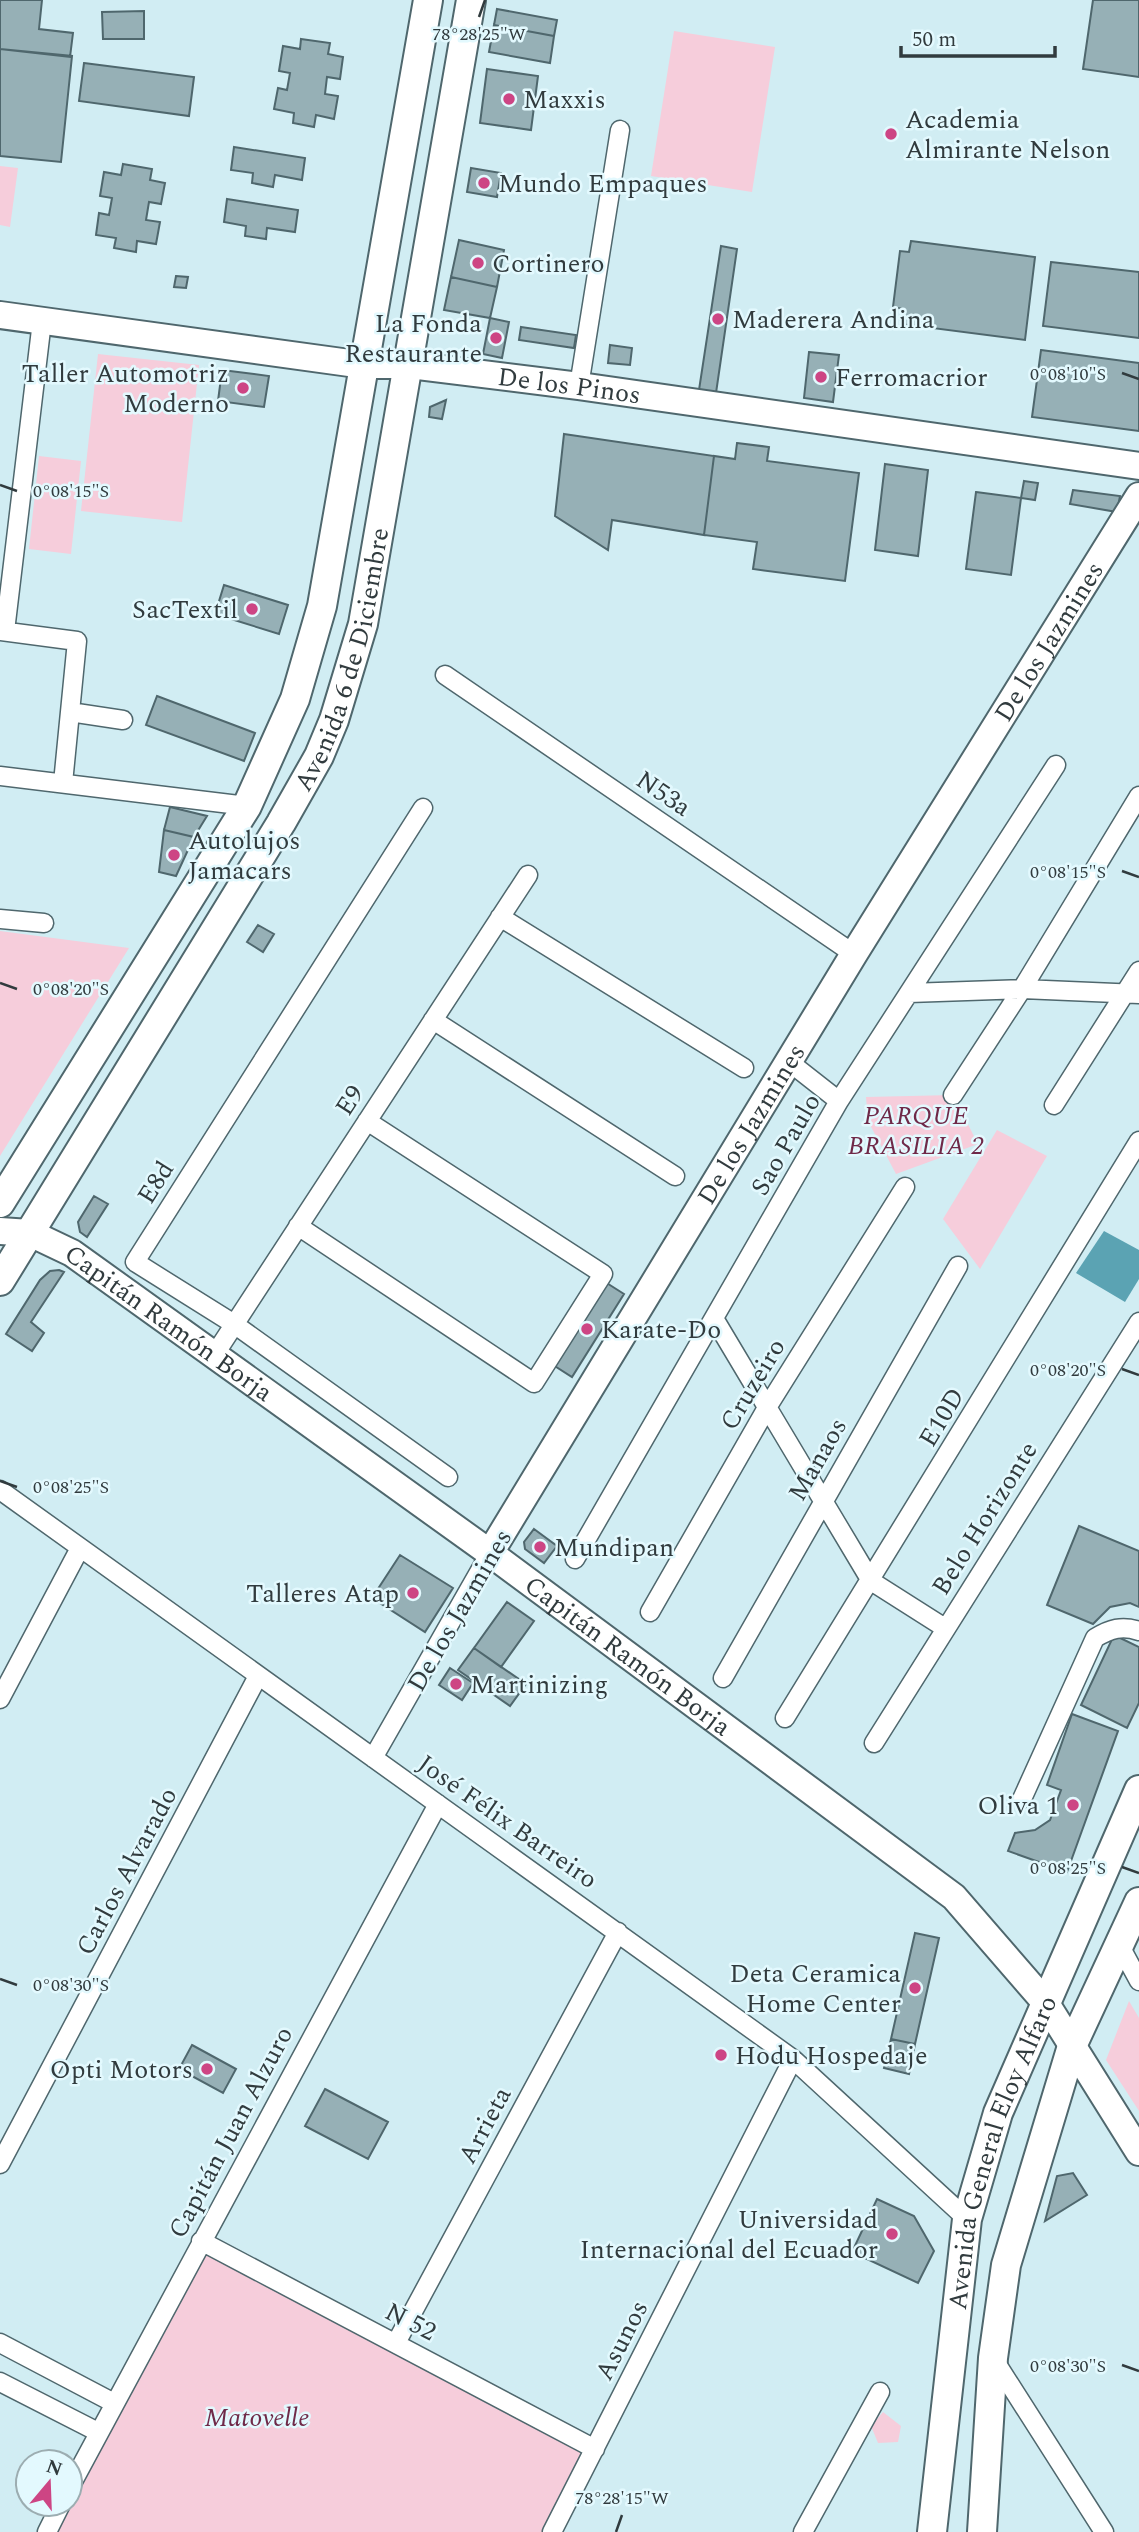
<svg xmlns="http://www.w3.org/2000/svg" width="1139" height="2532" font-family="Spectral,serif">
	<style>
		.green { fill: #f6cddb }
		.water { fill: #5ba3b3 }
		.building { fill: #96b0b6; stroke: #4f676d; stroke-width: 2 }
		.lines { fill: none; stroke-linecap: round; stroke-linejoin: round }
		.street-casing { stroke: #4f676d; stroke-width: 21 }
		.secondary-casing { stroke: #4f676d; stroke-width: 30 }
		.primary-casing { stroke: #4f676d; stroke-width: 32 }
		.street { stroke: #fff; stroke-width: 18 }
		.secondary { stroke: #fff; stroke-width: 26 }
		.primary { stroke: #fff; stroke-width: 28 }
		.ticks { fill: none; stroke: #313b3e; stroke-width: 2.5 }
		.poi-dot { fill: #cd4584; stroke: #e3f9fe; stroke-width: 2.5 }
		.labels { text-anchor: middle; stroke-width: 5; stroke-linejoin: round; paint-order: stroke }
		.poi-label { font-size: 26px; fill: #313b3e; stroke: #e3f9fe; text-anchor: start }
		.street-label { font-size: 26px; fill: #313b3e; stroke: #e3f9fe }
		.park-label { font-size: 26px; font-style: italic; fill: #6f2948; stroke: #e3f9fe }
		.ticks-label { font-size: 18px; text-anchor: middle; fill: #313b3e; stroke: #e3f9fe; stroke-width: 5; stroke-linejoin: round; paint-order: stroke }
	</style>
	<rect width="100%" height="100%" fill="#d1edf3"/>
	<path class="green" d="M674 31 775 47 752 192 651 176Z
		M0 166 18 168 10 227 0 225Z
		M98 354 199 365 182 522 81 511Z
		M39 456 81 461 71 554 29 549Z
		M0 931 129 948 0 1156Z
		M953 1095 978 1144 896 1174 868 1121 866 1097Z
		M997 1130 1047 1156 980 1269 943 1219Z
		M1129 2001 1139 2018V2111L1106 2060Z
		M204 2243 591 2451 548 2532H47L63 2504H70V2490Z
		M883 2412 901 2426 898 2442 878 2443 871 2426Z"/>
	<path class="water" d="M1104 1231 1139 1250V1279L1125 1302 1076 1273Z"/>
	<path class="building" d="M0 0H42L39 29 73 33 70 57 0 49Z
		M1093 0H1139V77L1083 69Z
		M497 9 557 20 554 36 494 25Z
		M144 11V39H103L102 12Z
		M494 25 554 36 550 63 489 52Z
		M301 39 330 43 328 54 343 57 340 79 327 77 325 94 338 96 334 119 316 115 314 127 293 123 294 113 274 109 278 88 287 90 290 73 279 71 283 46 300 49Z
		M0 49 72 56 61 162 0 156Z
		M84 63 194 77 189 116 79 101Z
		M487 69 538 76 531 130 480 123Z
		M234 147 305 158 302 180 275 175 273 187 252 183 253 173 231 170Z
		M123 164 152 169 150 180 165 183 161 204 149 202 146 220 160 222 156 244 137 241 136 252 114 248 116 238 96 235 99 213 109 215 112 198 100 196 104 172 121 175Z
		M471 168 501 173 497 197 467 192Z
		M227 199 298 210 295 232 267 228 266 239 245 236 246 226 224 222Z
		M459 240 504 250 497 287 451 277Z
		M911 241 1035 257 1025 340 901 324 903 309 893 307 900 251 909 252Z
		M721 246 737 249 716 393 699 390Z
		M1051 262 1139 272V338L1043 326Z
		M176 276 188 277 186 288 174 287Z
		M451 277 497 287 490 318 444 310Z
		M490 318 509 322 502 358 483 354Z
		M521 327 576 335 574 348 519 340Z
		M610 345 632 348 630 365 608 363Z
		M1041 350 1139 363V431L1032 417Z
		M809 352 839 355 833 402 804 398Z
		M222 370 269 376 264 407 218 401Z
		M446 400 442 419 429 417 430 407Z
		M564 434 714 456 704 535 612 520 608 550 555 516Z
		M737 443 769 447 767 461 859 473 845 581 753 569 757 542 704 535 714 456 735 459Z
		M885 464 928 470 918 556 875 550Z
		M1024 481 1038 483 1035 500 1021 498Z
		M1073 490 1120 496 1117 512 1070 504Z
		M976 492 1021 498 1011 575 966 569Z
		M224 585 288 605 279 634 215 614Z
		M157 696 255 733 244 761 146 725Z
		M170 807 207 816 194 837 164 830Z
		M164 830 194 837 176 876 159 872Z
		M258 925 274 934 263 952 247 942Z
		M94 1196 108 1204 87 1237 80 1232 78 1222Z
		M59 1270 64 1272 31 1322 44 1333 32 1351 6 1334 40 1280 50 1271Z
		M602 1280 624 1294 572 1377 550 1363Z
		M1079 1526 1139 1551V1607L1130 1603 1110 1607 1093 1624 1047 1605Z
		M534 1529 557 1546 544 1563 525 1549 524 1542Z
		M400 1555 453 1588 425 1632 372 1598Z
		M507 1602 534 1621 501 1667 474 1648Z
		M1114 1635 1139 1647V1703L1127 1728 1081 1705Z
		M474 1648 526 1684 510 1706 458 1670Z
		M450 1668 473 1683 462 1700 439 1685Z
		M1072 1714 1118 1731 1067 1872 1008 1851 1015 1833 1035 1830 1050 1820 1061 1790 1047 1785Z
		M915 1933 939 1938 915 2044 891 2039Z
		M891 2039 915 2044 909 2074 884 2068Z
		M192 2045 236 2069 223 2093 179 2069Z
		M325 2089 388 2122 368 2159 305 2126Z
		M1073 2173 1087 2195 1045 2221 1057 2176Z
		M877 2199 914 2216 934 2251 918 2283 852 2252Z"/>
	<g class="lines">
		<defs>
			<path id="street" d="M579 386 620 130
				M0 631 77 641 63 783
				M5 631 42 321
				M445 675 854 954
				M70 712 123 720
				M0 776 247 806
				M423 808 135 1262 234 1324 448 1477
				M500 917 744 1068
				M0 919 44 923
				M909 993 1022 989 1139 994
				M433 1020 675 1176
				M788 1061 839 1101
				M953 1095 1022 989 1139 796
				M1054 1105 1139 971
				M298 1226 534 1383 603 1274 367 1121
				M715 1320 871 1581 945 1628
				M215 1354 528 875
				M0 1490 793 2059 967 2219
				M575 1559 839 1101 1056 765
				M650 1612 768 1406 905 1187
				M723 1678 958 1266
				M0 1699 80 1548
				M785 1718 1139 1141
				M874 1743 1139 1322
				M373 1758 490 1553
				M1022 1799 1095 1638C1110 1629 1122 1625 1139 1631
				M1120 1946 1139 1981
				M0 2164 258 1676
				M201 2241 595 2449
				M0 2343 114 2403
				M396 2343 618 1932
				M993 2358 1104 2532
				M0 2382 98 2432
				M70 2487 438 1804
				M47 2532 61 2504
				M552 2532 793 2059
				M803 2532 880 2392"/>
			<g id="secondary">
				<path id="s1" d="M0 315 364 365H410L579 386 1139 466"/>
				<path id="s2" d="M0 1231 30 1233 72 1253 490 1553 954 1897 1045 2002 1139 2152"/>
				<path id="s3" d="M490 1553 854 954 1139 496"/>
			</g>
			<g id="primary">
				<path d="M0 1203 247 806 295 699 322 606 428 0"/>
				<path id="s4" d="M0 1281 281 823 319 756 334 720 363 624 471 0"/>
				<path id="s5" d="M932 2532 967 2219 998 2113 1139 1790"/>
				<path d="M982 2532 993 2358 1006 2265 1072 2046 1139 1902"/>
			</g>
		</defs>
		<use href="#street" class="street-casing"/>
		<use href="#secondary" class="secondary-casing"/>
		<use href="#primary" class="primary-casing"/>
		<use href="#street" class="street"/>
		<use href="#secondary" class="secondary"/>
		<use href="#primary" class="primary"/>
	</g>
	<path class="ticks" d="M479 17 485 0M1122 373 1139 379M0 485 17 491M1122 871 1139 877M0 983 17 989M1122 1369 1139 1375M0 1481 17 1487M1122 1867 1139 1873M0 1979 17 1985M1122 2365 1139 2371M616 2532 622 2515"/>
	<g class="poi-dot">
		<circle cx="509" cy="99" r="7"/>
		<circle cx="891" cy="134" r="7"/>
		<circle cx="484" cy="183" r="7"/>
		<circle cx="478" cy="263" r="7"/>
		<circle cx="718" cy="319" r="7"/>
		<circle cx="496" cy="338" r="7"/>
		<circle cx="821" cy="377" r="7"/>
		<circle cx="243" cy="388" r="7"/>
		<circle cx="252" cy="609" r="7"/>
		<circle cx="174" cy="855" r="7"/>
		<circle cx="587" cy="1329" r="7"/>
		<circle cx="540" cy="1547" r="7"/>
		<circle cx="413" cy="1593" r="7"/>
		<circle cx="456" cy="1684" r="7"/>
		<circle cx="1073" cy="1805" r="7"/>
		<circle cx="915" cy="1988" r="7"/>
		<circle cx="721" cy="2055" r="7"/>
		<circle cx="207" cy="2069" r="7"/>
		<circle cx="892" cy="2234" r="7"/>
	</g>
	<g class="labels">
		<g class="poi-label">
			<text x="523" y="108">Maxxis</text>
			<text x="905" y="128">Academia<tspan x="905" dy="30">Almirante Nelson</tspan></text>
			<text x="498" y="192">Mundo Empaques</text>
			<text x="492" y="272">Cortinero</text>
			<text x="732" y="328">Maderera Andina</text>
			<text x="482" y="332" text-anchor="end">La Fonda<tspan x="482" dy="30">Restaurante</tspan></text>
			<text x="229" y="382" text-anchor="end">Taller Automotriz<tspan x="229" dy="30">Moderno</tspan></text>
			<text x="835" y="386">Ferromacrior</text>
			<text x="238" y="618" text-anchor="end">SacTextil</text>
			<text x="188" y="849">Autolujos<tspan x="188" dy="30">Jamacars</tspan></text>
			<text x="601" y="1338">Karate-Do</text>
			<text x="554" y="1556">Mundipan</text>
			<text x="399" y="1602" text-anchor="end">Talleres Atap</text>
			<text x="470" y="1693">Martinizing</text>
			<text x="1059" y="1814" text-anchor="end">Oliva 1</text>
			<text x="901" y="1982" text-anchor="end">Deta Ceramica<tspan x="901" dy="30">Home Center</tspan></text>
			<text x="735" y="2064">Hodu Hospedaje</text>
			<text x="193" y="2078" text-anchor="end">Opti Motors</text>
			<text x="878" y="2228" text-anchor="end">Universidad<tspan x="878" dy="30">Internacional del Ecuador</tspan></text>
		</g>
		<g class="street-label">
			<text dy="9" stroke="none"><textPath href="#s1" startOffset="574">De los Pinos</textPath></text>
			<text dy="9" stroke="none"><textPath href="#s3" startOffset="1069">De los Jazmines</textPath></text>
			<text dy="9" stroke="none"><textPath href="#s4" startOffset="714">Avenida 6 de Diciembre</textPath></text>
			<text transform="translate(664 793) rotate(34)" y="9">N53a</text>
			<text transform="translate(349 1100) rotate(-57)" y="9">E9</text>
			<text dy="9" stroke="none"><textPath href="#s3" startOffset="502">De los Jazmines</textPath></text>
			<text transform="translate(785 1144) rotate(-60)" y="9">Sao Paulo</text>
			<text transform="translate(155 1182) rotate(-58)" y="9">E8d</text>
			<text dy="9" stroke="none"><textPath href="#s2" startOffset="196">Capitán Ramón Borja</textPath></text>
			<text transform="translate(752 1384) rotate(-59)" y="9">Cruzeiro</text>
			<text transform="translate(941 1417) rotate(-59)" y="9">E10D</text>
			<text transform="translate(817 1459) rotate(-60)" y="9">Manaos</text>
			<text transform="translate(984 1518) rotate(-58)" y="9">Belo Horizonte</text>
			<text transform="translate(459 1610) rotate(-60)" y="9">De los Jazmines</text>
			<text dy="9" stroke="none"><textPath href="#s2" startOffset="763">Capitán Ramón Borja</textPath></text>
			<text transform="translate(508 1821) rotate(35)" y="9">José Félix Barreiro</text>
			<text transform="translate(126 1871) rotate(-62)" y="9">Carlos Alvarado</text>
			<text transform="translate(484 2125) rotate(-62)" y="9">Arrieta</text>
			<text transform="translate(230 2132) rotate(-62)" y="9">Capitán Juan Alzuro</text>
			<text dy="9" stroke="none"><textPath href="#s5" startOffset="388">Avenida General Eloy Alfaro</textPath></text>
			<text transform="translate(411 2321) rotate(27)" y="9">N 52</text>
			<text transform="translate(621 2340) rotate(-63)" y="9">Asunos</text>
		</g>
		<g class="park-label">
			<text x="916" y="1124">PARQUE<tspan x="916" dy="30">BRASILIA 2</tspan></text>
			<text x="257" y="2426">Matovelle</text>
		</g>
	</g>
	<g class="ticks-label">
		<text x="479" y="40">78°28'25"W</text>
		<text x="1068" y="380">0°08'10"S</text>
		<text x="71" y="497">0°08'15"S</text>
		<text x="1068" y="878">0°08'15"S</text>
		<text x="71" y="995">0°08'20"S</text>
		<text x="1068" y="1376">0°08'20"S</text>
		<text x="71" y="1493">0°08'25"S</text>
		<text x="1068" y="1874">0°08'25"S</text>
		<text x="71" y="1991">0°08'30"S</text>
		<text x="1068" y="2372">0°08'30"S</text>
		<text x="622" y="2504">78°28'15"W</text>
	</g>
	<g transform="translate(49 2483) rotate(19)"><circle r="33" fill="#e3f9fe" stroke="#9cadb1" stroke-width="2"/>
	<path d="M0-5L12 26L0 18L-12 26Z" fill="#cd4584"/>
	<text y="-10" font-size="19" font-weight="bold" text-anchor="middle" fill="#313b3e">N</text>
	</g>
	<path d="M901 46v10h154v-10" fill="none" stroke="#313b3e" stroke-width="3.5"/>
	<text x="912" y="46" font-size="21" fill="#313b3e" stroke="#e3f9fe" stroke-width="5" paint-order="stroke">50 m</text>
</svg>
